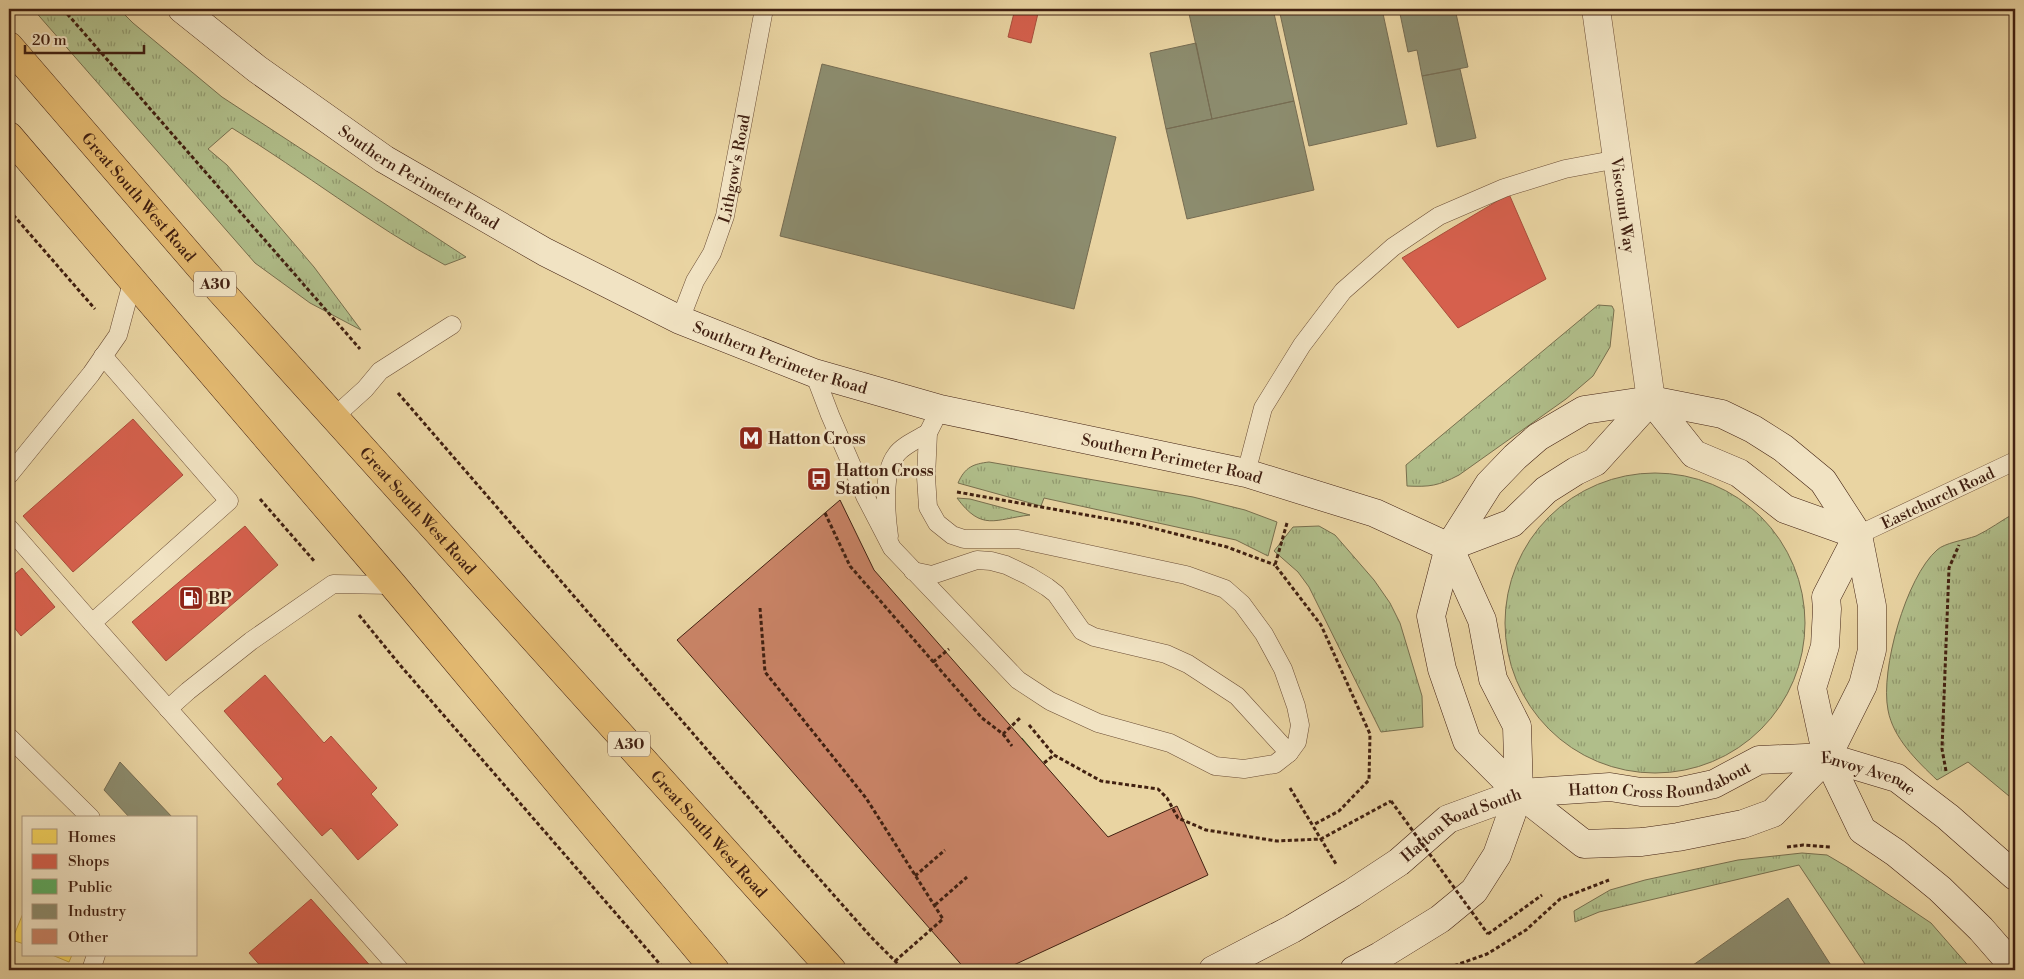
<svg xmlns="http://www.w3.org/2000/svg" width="2024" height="979" font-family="'Libre Bodoni',serif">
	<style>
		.grass { fill: url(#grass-tufts); stroke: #786f4e }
		.homes { fill: #f6d55c; stroke: #c09f46 }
		.shops { fill: #d6604d; stroke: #a94d3b }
		.public { fill: #5aae61; stroke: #528349 }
		.industry { fill: #8c8c6e; stroke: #766c52 }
		.building { fill: #ca8467; stroke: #412011 }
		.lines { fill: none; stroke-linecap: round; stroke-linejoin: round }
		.lane-casing { stroke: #6b4d35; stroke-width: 19 }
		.street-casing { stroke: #6b4d35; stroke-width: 29 }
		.secondary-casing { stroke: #412011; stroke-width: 29 }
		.highway-casing { stroke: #412011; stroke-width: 29 }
		.path { stroke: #412011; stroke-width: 3; stroke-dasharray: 4 2.5; stroke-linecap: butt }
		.lane { stroke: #f1e3c3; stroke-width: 18 }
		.street { stroke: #f1e3c3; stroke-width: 28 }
		.secondary { stroke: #f1e3c3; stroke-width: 28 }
		.highway { stroke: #e4ba71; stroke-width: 28 }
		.path-bridge { stroke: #412011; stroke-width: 3; stroke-dasharray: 4 2.5; stroke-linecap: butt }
		.labels { text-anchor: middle; stroke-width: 5; stroke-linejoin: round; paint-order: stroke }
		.shield { fill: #f1e3c3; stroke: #765a46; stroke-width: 1 }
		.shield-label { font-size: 15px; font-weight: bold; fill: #412011 }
		.street-label { font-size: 16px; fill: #412011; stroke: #f1e3c3 }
		.poi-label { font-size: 16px; font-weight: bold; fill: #412011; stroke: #f1e3c3; text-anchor: start }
	</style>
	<defs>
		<pattern id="grass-tufts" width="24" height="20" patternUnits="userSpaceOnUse" patternTransform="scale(1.25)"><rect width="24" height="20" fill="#b0be8a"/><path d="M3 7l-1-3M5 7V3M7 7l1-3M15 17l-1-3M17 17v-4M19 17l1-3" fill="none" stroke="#919a6f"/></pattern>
	</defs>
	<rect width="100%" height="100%" fill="#e9d4a2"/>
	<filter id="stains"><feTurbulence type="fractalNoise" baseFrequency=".004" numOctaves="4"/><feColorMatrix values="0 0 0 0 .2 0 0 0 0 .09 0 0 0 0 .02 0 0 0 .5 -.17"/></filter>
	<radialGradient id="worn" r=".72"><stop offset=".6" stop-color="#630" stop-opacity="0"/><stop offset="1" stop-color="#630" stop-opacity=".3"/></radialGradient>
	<path class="grass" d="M33 9H119L133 23 222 97 466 257 445 265C371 225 304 172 232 128L208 149 227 165 314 267 361 330 310 303 255 263Z
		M1598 305 1612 306 1614 310 1610 347 1593 376 1566 399 1459 475C1438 486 1430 487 1407 486L1406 465Z
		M989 462 1193 497 1245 510 1277 522 1268 556 1236 540 1044 498 1041 506 958 483C965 467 973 464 989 462Z
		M1505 623a150 150 0 1 1 300 0a150 150 0 1 1-300 0Z
		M957 498 970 499 1030 515C995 519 982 532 957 498Z
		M2015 513V801L1968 762 1937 780C1917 761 1893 738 1888 710 1880 670 1906 577 1937 550 1944 543 1965 540 1976 536 1989 530 2002 520 2015 513Z
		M1319 526 1335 535 1374 580 1390 603 1400 623 1422 696 1423 727 1381 732 1309 587 1298 572 1274 551 1293 527Z
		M1802 853 1827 855 1849 868 1931 923 1972 970H1869L1799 865 1599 912 1575 922 1574 911 1610 890 1645 880 1738 860Z"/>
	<path class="homes" d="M24 911V944L12 940Z
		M52 955H72L69 962Z"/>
	<path class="shops" d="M1015 9H1039L1031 43 1008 37Z
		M1509 194 1546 279 1458 328 1402 258Z
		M133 419 183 475 73 572 23 516Z
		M245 526 278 565 166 661 132 622Z
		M22 568 55 607 21 636 9 621V579Z
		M265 675 324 743 331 736 377 788 371 794 398 825 358 860 331 828 322 836 277 784 283 779 224 711Z
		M311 899 374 970H264L249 953Z"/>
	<path class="public" d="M863 640 976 777 1012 768V746L1022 738 1075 801 1025 844 1040 861 978 889 860 748 843 763 770 671Z"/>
	<path class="industry" d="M1188 9H1273L1294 101 1212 119Z
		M1279 9H1382L1407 124 1309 146Z
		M1399 9H1455L1468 67 1422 76 1417 50 1408 52Z
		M1196 43 1212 119 1166 129 1150 53Z
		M822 64 1116 137 1074 309 780 236Z
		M1460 69 1476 138 1437 147 1422 76Z
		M1294 101 1314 190 1187 219 1166 129Z
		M120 762 173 818H130L104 790Z
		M1788 898 1834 970H1686Z"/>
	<path class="building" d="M840 500 874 570 1108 837 1177 806 1208 875 1003 970H966L677 640Z"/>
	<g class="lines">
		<defs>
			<g id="lane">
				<path id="s1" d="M680 320 695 281 712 253 725 216 764 9"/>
				<path d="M103 356 229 501 92 623 400 970"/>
				<path d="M814 373 830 415 865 496 892 548 1018 680 1050 701 1098 723 1170 743 1215 766 1244 769 1275 764 1289 753 1297 742 1300 725 1296 706 1283 669 1264 634 1242 604 1225 589 1186 575 1018 539H964L952 535 937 523 928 507 926 477 928 433 940 409"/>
				<path d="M334 417 365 389 380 371 452 325"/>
				<path d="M1246 473 1263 408 1302 345 1343 291 1393 247 1439 216 1504 188 1565 169 1618 159"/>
				<path d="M9 475 91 374 118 335 133 279"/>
				<path d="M9 528 92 623"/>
				<path id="s2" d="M1858 535 2015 461"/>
				<path d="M889 536C886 515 882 473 896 455 902 446 918 439 928 433"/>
				<path d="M913 571 932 575 977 560 991 561 1006 565 1029 576 1047 587 1056 594 1082 631 1094 637 1166 654 1188 664 1237 696 1289 753"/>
				<path d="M168 709 188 691 251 641 333 584 393 585"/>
				<path d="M9 737 91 818"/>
				<path d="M91 970 96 955"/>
			</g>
			<g id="street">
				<path id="s3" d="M1596 9 1651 400"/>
			</g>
			<g id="secondary">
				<path id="s4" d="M182 9 257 69 384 159 545 252 680 320 814 373 940 409 1246 473 1375 513 1449 547"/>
				<path d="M1651 400 1722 414 1753 429 1783 448 1823 481 1858 535 1872 606V650L1863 685 1827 757 1773 813 1743 824 1678 837 1642 842 1584 844 1519 793 1467 741 1442 669 1431 616 1449 547 1489 484 1515 457 1538 437 1584 410Z"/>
				<path d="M1651 400 1694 454 1739 473 1785 509 1858 535"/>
				<path d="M1858 535 1826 597 1827 609 1825 646 1812 688 1827 757 1862 830 1896 853 1940 889 1981 929 2015 968"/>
				<path d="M1449 547 1512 523 1546 490 1576 471 1595 462 1651 400"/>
				<path id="s5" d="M1213 970 1292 929 1352 893 1399 862 1448 819 1519 793 1610 787 1641 792H1677L1714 784 1759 760 1827 757 1897 778 1948 817 2015 876"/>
				<path d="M1354 970 1380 956 1440 919 1474 891 1497 855 1519 793 1517 726 1493 679 1482 620 1449 547"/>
			</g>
			<g id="highway">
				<path id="s6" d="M9 46 218 288 832 970"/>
				<path d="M9 136 393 585 715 970"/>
			</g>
		</defs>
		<use href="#lane" class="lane-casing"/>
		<use href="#street" class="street-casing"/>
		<use href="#secondary" class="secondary-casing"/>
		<use href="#highway" class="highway-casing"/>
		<path class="path" d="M63 9 360 349
			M9 210 95 309
			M398 393 800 857 871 937 904 970
			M957 492 1137 524 1227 547 1275 565
			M260 499 315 562
			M825 513 850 566 982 718 1003 734 1020 718
			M1287 523 1275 565 1321 625 1370 734 1369 780 1339 811 1313 825
			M760 608 765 672 866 798 943 919 894 962
			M359 615 400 665 665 970
			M933 662 949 649
			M1029 725 1054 755 1101 781 1158 789 1167 798 1178 818 1206 830 1277 841 1321 839 1391 801
			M1003 734 1012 746
			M1044 763 1054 755
			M1946 771 1942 749 1949 568 1959 545
			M1290 788 1336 864
			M1787 847 1803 845 1830 847
			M915 876 945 850
			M935 905 967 877
			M1488 934 1542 895
			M1442 970 1487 954 1526 930 1560 899 1609 880"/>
		<use href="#lane" class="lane"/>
		<use href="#street" class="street"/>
		<use href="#secondary" class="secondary"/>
		<use href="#highway" class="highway"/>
		<path class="path-bridge" d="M1391 801 1488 934"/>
	</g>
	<defs>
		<symbol id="metro-square" viewBox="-11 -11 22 22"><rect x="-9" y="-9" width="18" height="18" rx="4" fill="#8f2418" stroke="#f1e3c3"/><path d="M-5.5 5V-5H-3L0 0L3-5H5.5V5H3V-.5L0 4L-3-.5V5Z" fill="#fff"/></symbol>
		<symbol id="bus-square" viewBox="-11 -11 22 22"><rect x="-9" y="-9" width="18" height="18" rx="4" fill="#8f2418" stroke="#f1e3c3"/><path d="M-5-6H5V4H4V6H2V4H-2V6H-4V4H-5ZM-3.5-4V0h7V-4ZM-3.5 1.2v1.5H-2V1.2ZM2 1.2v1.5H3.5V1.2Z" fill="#fff"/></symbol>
		<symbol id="fuel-square" viewBox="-11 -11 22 22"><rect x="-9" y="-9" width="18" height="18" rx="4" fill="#8f2418" stroke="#f1e3c3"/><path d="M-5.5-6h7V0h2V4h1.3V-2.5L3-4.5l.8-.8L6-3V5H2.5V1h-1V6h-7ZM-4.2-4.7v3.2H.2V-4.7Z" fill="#fff"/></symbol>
	</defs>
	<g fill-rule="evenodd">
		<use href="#metro-square" x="737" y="424" width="28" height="28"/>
		<use href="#bus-square" x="805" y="465" width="28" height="28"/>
		<use href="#fuel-square" x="177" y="584" width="28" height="28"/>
	</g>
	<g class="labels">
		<g class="shield">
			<rect x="194" y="271.5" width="42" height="25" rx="4"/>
			<rect x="608" y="731.5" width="42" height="25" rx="4"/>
		</g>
		<g class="shield-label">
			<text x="215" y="289">A30</text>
			<text x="629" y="749">A30</text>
		</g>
		<g class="street-label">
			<text dy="6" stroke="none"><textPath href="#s1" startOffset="162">Lithgow's Road</textPath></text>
			<text dy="6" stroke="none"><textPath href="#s4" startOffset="291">Southern Perimeter Road</textPath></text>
			<text dy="6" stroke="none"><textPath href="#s6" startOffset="199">Great South West Road</textPath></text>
			<text dy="6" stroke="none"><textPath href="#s3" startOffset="198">Viscount Way</textPath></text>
			<text dy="6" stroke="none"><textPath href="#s4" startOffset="696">Southern Perimeter Road</textPath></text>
			<text dy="6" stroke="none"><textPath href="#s4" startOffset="1101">Southern Perimeter Road</textPath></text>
			<text dy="6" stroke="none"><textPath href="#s2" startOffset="88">Eastchurch Road</textPath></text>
			<text dy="6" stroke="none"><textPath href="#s6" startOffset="619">Great South West Road</textPath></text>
			<text dy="6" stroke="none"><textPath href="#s5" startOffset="499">Hatton Cross Roundabout</textPath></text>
			<text dy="6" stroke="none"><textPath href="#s5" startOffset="716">Envoy Avenue</textPath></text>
			<text dy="6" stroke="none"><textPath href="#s6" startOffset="1054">Great South West Road</textPath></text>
			<text dy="6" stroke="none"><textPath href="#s5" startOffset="289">Hatton Road South</textPath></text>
		</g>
		<g class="poi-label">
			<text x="768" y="444">Hatton Cross</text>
			<text x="836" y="476">Hatton Cross<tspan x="836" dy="18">Station</tspan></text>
			<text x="208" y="604">BP</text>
		</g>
	</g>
	<rect width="2024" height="979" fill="none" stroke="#e9d4a2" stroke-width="30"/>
	<rect x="10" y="10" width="2004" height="959" fill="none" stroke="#412011" stroke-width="2.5"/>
	<rect x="15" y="15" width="1994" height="949" fill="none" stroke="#412011"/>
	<rect x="22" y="816" width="175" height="140" fill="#f1e3c3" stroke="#ab957c"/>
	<rect x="32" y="829" width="25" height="15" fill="#f6d55c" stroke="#ab957c"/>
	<text x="68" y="842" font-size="15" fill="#412011">Homes</text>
	<rect x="32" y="854" width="25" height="15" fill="#d6604d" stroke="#ab957c"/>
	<text x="68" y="866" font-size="15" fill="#412011">Shops</text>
	<rect x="32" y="879" width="25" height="15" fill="#5aae61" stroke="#ab957c"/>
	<text x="68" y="892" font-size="15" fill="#412011">Public</text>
	<rect x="32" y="904" width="25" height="15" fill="#8c8c6e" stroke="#ab957c"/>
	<text x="68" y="916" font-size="15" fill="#412011">Industry</text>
	<rect x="32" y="929" width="25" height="15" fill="#ca8467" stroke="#ab957c"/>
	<text x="68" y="942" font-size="15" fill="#412011">Other</text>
	<path d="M25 45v8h119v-8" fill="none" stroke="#412011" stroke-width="2.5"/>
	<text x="32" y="45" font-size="15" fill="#412011" stroke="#f1e3c3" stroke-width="4" paint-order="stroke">20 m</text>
	<rect width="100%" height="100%" filter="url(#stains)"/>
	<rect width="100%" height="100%" fill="url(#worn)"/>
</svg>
